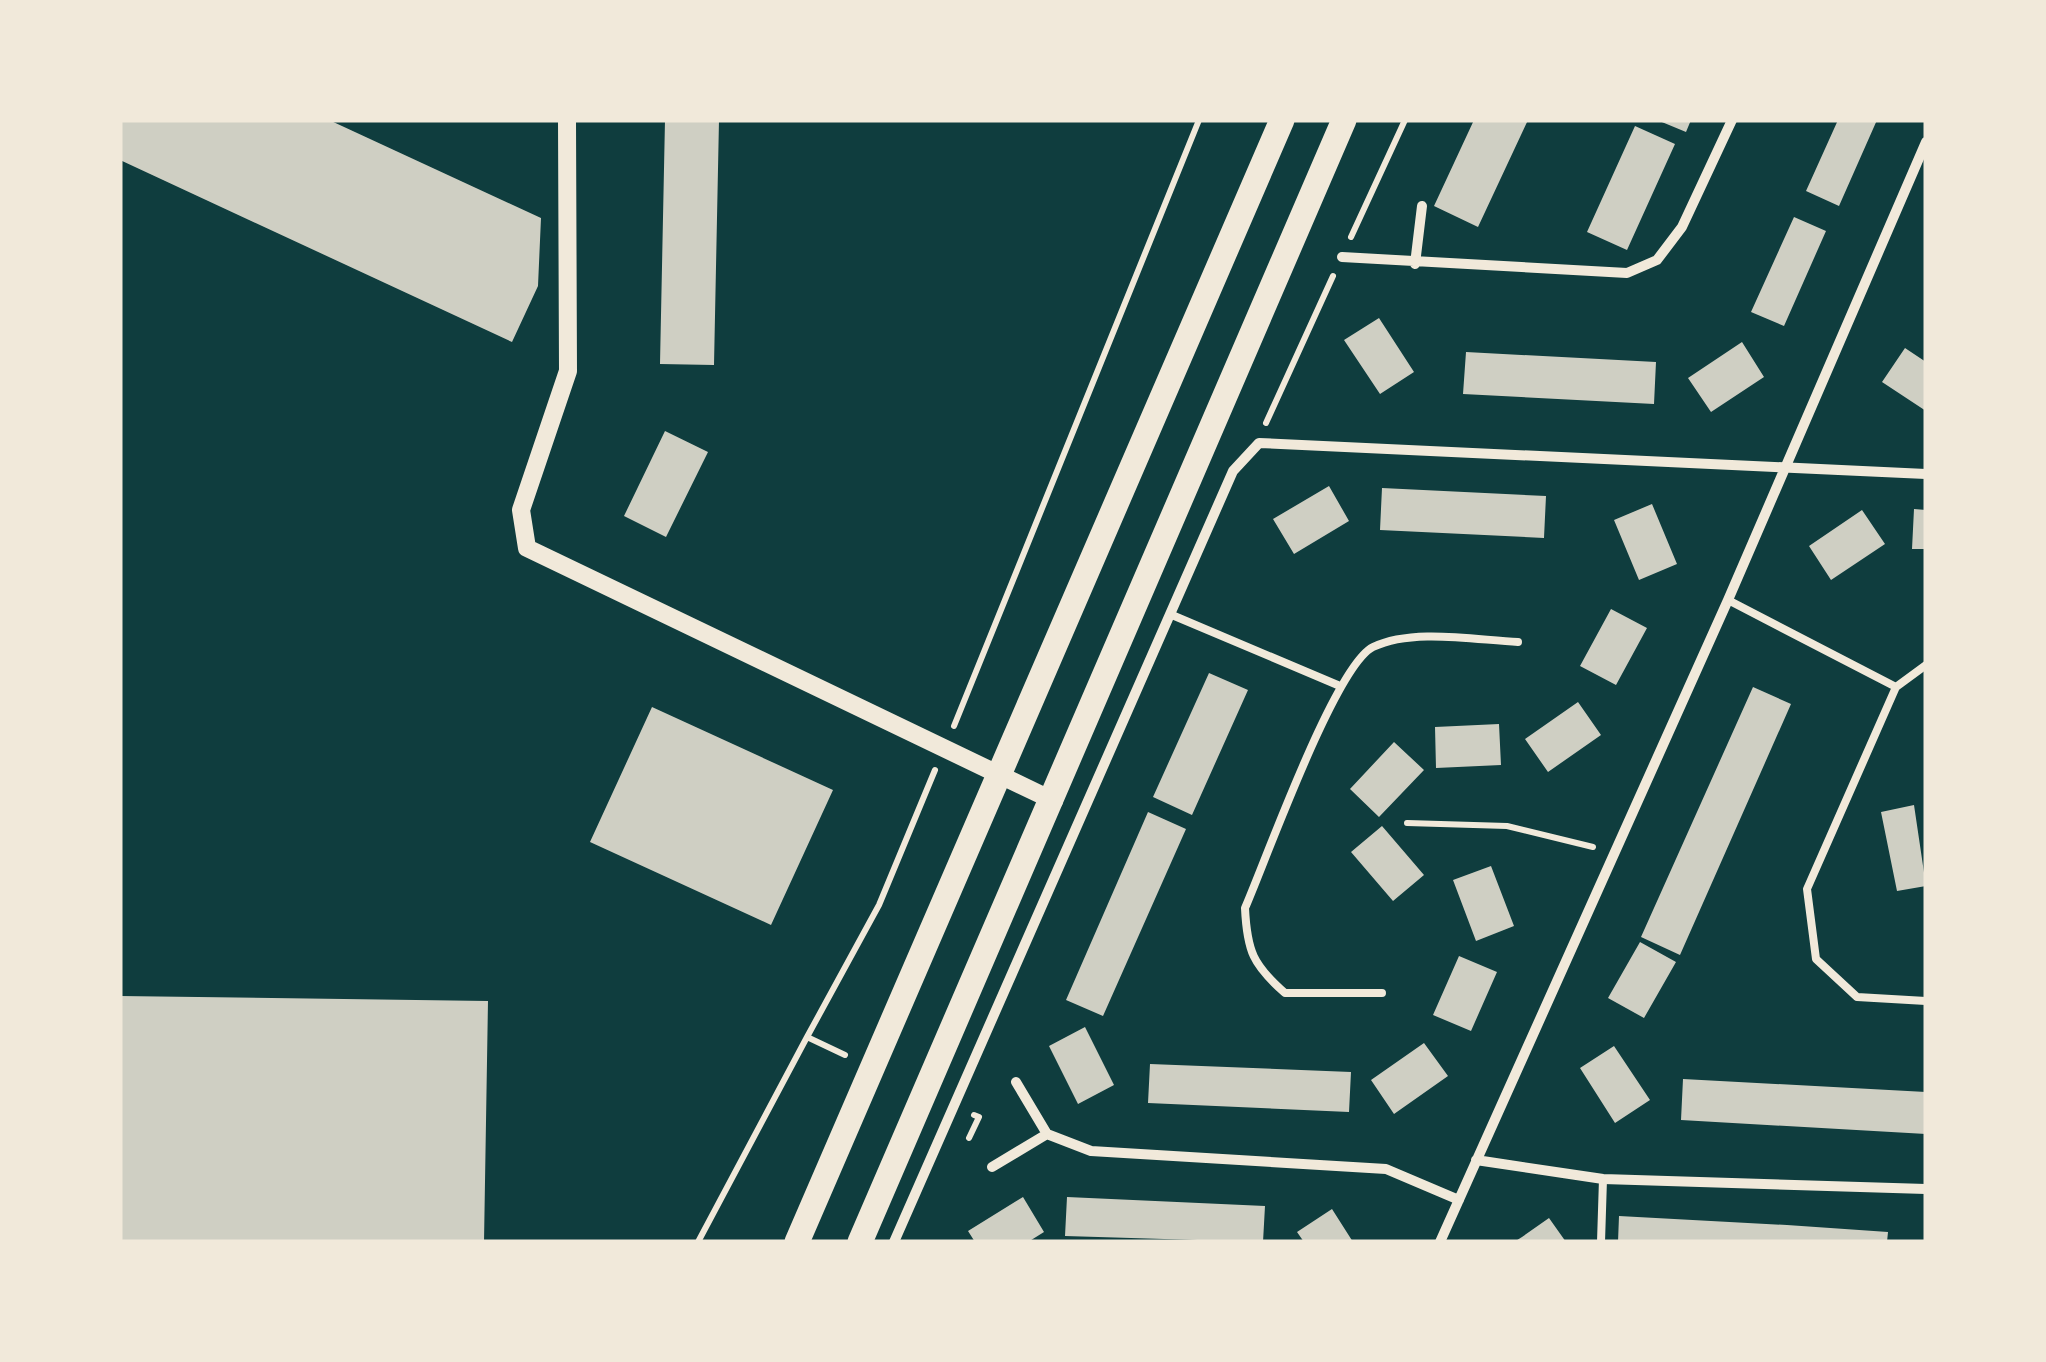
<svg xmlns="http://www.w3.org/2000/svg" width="2046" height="1362" font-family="Rubik,sans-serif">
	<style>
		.building { fill: #cfcfc3 }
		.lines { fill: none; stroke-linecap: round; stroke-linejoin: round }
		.path { stroke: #f1e9da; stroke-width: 6 }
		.service { stroke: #f1e9da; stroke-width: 8 }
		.minor { stroke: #f1e9da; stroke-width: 10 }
		.tertiary { stroke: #f1e9da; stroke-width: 18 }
		.primary { stroke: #f1e9da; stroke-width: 25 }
	</style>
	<rect width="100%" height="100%" fill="#0f3d3e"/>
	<path class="building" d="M120 120H329L541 218 538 286 512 342 120 160Z
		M665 120H719L714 365 660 364Z
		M1474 120H1528L1478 227 1434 206Z
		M1657 120H1691L1686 132Z
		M1838 120H1877L1839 206 1806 191Z
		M1635 126 1675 144 1627 250 1587 232Z
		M1794 217 1826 231 1784 326 1751 312Z
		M1379 318 1414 372 1380 394 1344 340Z
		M1742 342 1764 377 1711 412 1688 378Z
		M1905 348 1926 362V411L1882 382Z
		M1466 352 1656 362 1654 404 1463 394Z
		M665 431 708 452 666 537 624 516Z
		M1329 486 1349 521 1294 554 1273 519Z
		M1382 488 1546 496 1544 538 1380 530Z
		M1652 504 1677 564 1639 580 1614 520Z
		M1914 509 1926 510V549H1912Z
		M1862 510 1885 544 1831 580 1809 546Z
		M1611 609 1647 628 1616 685 1580 666Z
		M1209 673 1248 690 1192 815 1153 797Z
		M1753 687 1791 704 1680 955 1641 937Z
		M1578 702 1601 735 1548 772 1525 739Z
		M652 707 833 790 771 925 590 842Z
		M1499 724 1501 765 1436 768 1435 727Z
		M1394 742 1424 770 1379 817 1350 789Z
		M1914 805 1926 886 1897 891 1881 812Z
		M1148 812 1186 829 1103 1016 1066 1000Z
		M1382 826 1424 875 1393 901 1351 852Z
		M1491 866 1514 926 1476 941 1453 880Z
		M1640 942 1676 962 1644 1018 1608 998Z
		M1459 956 1497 972 1471 1031 1433 1015Z
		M120 996 488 1001 484 1242H120Z
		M1085 1027 1114 1085 1078 1104 1049 1046Z
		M1424 1043 1448 1076 1394 1114 1371 1080Z
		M1614 1046 1650 1100 1615 1123 1580 1068Z
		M1150 1064 1351 1072 1349 1112 1148 1103Z
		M1683 1079 1926 1092V1134L1681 1120Z
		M1023 1197 1044 1232 1028 1242H975L968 1231Z
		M1067 1197 1265 1206 1263 1242 1065 1236Z
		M1332 1209 1353 1242H1304L1297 1232Z
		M1619 1216 1787 1225 1888 1232 1887 1242H1618Z
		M1549 1218 1566 1242H1514L1522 1237Z"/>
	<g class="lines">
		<path class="path" d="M1351 237 1405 120
			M1266 423 1333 276
			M954 726 1199 120
			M1407 823 1507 826 1593 847
			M807 1037 879 905 935 770
			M969 1138 979 1117 974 1115
			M698 1242 807 1037 845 1055"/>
		<path class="service" d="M1728 600 1896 687
			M1172 615 1340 686
			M1926 665 1896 687 1807 889 1816 959 1857 997 1926 1001
			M1382 993H1285C1253 965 1247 951 1245 908 1266 860 1335 666 1373 647 1413 628 1475 640 1518 642
			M1601 1242 1603 1179"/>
		<path class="minor" d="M1342 257 1627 273 1657 260 1682 227 1732 120
			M1415 264 1422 206
			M1016 1082 1047 1134
			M1476 1160 1603 1179 1926 1189
			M992 1167 1047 1134 1091 1151 1386 1169 1459 1200
			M894 1242 1233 471 1259 443 1926 474
			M1440 1242 1728 600 1926 142"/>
		<path class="tertiary" d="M567 120 568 371 521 510 527 548 1054 801"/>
		<path class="primary" d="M797 1242 1282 120
			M860 1242 1344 120"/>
	</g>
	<rect width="2046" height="1362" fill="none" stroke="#f1e9da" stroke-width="245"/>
</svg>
